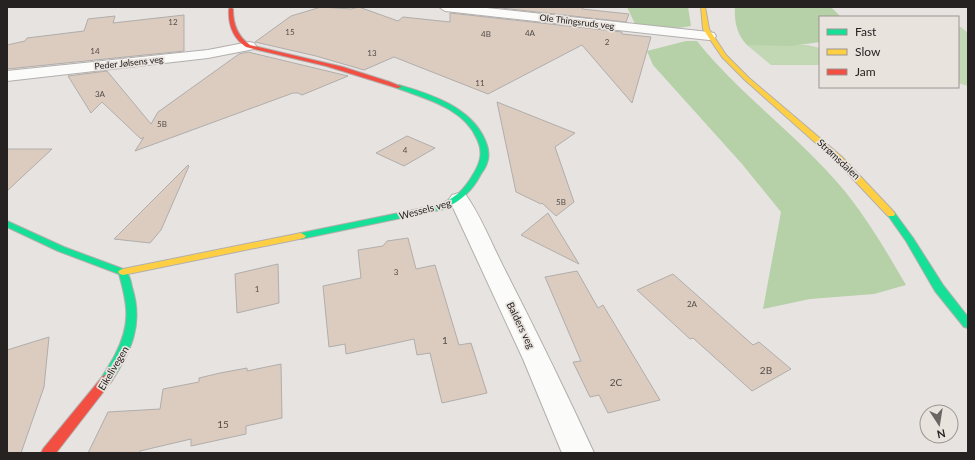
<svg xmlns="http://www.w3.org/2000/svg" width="975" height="460" font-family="Lato,sans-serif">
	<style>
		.green { fill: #c2d8b4 }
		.forest { fill: #b6d0a7 }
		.building { fill: #dcccbf; stroke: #b0adab }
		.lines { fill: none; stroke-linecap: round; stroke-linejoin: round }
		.street-casing { stroke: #b2afad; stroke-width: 2 }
		.fast-casing { stroke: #b2afad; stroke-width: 2 }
		.slow-casing { stroke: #b2afad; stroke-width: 2 }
		.jam-casing { stroke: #b2afad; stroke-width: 2 }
		.street { fill: #fbfbfa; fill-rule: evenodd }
		.fast { fill: #16e098; fill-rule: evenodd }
		.slow { fill: #ffcf43; fill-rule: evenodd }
		.jam { fill: #f24e42; fill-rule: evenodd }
		.labels { text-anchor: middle; stroke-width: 3.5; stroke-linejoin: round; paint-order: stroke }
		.number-label { font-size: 8px; fill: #534c48 }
		.far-street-label { font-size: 9px; fill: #252221; stroke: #e9e3de }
		.street-label { font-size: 10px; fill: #252221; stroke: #e9e3de }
		.near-number-label { font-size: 10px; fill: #534c48 }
	</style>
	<rect width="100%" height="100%" fill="#e6e3e1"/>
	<path class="green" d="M958 27H961L968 33V86L958 83Z
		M747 45H807L820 48V65H771Z"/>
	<path class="forest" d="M627 7H688L691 26 678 28 636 26Z
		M735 7H831L841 17H820V42L791 46 747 45C737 35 734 21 735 7Z
		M686 41H697C735 89 784 125 826 170 859 204 882 244 906 285L874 294 810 299 763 309 781 212 742 164 653 65 647 51Z"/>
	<path class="building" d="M321 7 351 9 359 7 398 21 403 17 450 22V13L622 32V34L651 37 632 103 582 45 488 94 394 57 364 70 316 56 255 42 291 16Z
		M492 7H583L582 9 629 14 626 22Z
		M184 15V51L7 69V45L25 41 27 38 84 31 88 19 115 16 113 23Z
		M248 52 348 76 302 95 298 93H293L135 151 144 137 141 139 102 102 91 113 68 76 107 71 151 124 158 112 239 54Z
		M497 102 575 133 555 147 574 202 556 216 542 203 541 204 516 192Z
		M407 136 435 148 404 166 376 153Z
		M7 149H52L7 191Z
		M188 165 189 166 161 230 150 243 114 239Z
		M548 213 579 264 521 235Z
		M408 238 416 269 435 265 459 345 471 343 487 393 442 403 430 353 417 355 414 339 346 354 345 344 329 347 323 286 361 278 358 250 383 246 387 241Z
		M278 264 279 303 237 313 235 274Z
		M577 271 598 308 603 305 660 400 608 413 599 395 590 397 573 362 581 361 545 277Z
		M673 274 753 345 759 342 791 369 752 391 693 338 690 339 637 290Z
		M49 337 44 387 21 453H7V350Z
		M281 364 282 418 246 426V434L191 446V439L140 451 139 453H88L108 412 160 409 163 389 199 382V378L220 373 247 368V371Z"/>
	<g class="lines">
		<defs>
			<path id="street" d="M439 7H478L709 32 714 33 716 36 714 39 709 40 445 11Z
				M249 42 254 43 256 46 254 49 208 58 7 81V71L208 50Z
				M459 193 466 195C482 218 492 245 505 270 536 331 566 391 594 453H562L523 359 449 199 452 195Z"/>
			<path id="fast" d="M399 85C430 94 471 107 485 140 488 147 490 156 487 163 486 167 483 171 481 174 472 191 462 200 444 209L301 239 298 238 296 236 301 233 438 205C457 197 464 190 474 173 481 161 483 152 477 139 464 108 426 99 397 88L396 87Z
				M891 211 894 212 913 238 943 285 968 317V328L964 327 935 291 906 241 887 214Z
				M7 221 64 247 126 270C129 275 131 281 132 287 144 325 131 351 111 382L107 384 103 382 101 379C105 371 111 363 115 355 131 324 128 306 119 274L58 251 7 227Z"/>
			<path id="slow" d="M701 7H705L709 29 726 55 749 78 842 157 894 212 895 214 894 216H888L836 161 745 80 722 57 703 29Z
				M301 233 306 236 304 238 123 275 120 274 118 272 120 270 123 269Z"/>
			<path id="jam" d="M231 8 233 9C233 24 237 36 250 45L343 67 390 82 402 87 397 88 326 66 246 47C233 38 228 25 229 9Z
				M107 374 111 376 113 379 111 382 56 453H41L43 449 103 376Z"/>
		</defs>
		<use href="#street" class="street-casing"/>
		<use href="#fast" class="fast-casing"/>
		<use href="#slow" class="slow-casing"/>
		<use href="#jam" class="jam-casing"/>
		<use href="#street" class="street"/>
		<use href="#fast" class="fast"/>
		<use href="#slow" class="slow"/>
		<use href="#jam" class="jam"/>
	</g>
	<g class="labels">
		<g class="number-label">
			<text x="173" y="25">12</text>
			<text x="290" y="35">15</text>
			<text x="530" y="36">4A</text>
			<text x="486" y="37">4B</text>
			<text x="607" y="45">2</text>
			<text x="95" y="54">14</text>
			<text x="372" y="56">13</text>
			<text x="480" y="86">11</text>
			<text x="100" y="97">3A</text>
			<text x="162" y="127">5B</text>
			<text x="405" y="153">4</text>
			<text x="561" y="205">5B</text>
			<text x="396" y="275">3</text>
			<text x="257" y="292">1</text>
			<text x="692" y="307">2A</text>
		</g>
		<g class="far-street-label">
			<text transform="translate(577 22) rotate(7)" y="3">Ole Thingsruds veg</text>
			<text transform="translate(129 63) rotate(-6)" y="3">Peder Jølsens veg</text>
		</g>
		<g class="street-label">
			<text transform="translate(839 159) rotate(43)" y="4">Strømsdalen</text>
			<text transform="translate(425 209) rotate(-15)" y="4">Wessels veg</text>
			<text transform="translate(521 325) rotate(64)" y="4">Balders veg</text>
			<text transform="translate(113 368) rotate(-59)" y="4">Eikelivegen</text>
		</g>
		<g class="near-number-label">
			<text x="445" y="344">1</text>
			<text x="766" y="374">2B</text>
			<text x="616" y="386">2C</text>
			<text x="223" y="428">15</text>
		</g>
	</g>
	<rect width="975" height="460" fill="none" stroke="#252221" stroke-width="16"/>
	<rect x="819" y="16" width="140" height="72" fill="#e9e3de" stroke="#9b9692"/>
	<rect x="827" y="29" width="20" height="6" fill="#16e098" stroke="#9b9692"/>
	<text x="855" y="36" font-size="12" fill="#252221">Fast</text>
	<rect x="827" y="49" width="20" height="6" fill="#ffcf43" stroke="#9b9692"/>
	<text x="855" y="56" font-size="12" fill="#252221">Slow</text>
	<rect x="827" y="69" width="20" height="6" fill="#f24e42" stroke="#9b9692"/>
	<text x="855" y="76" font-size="12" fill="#252221">Jam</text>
	<g transform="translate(939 424) rotate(168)"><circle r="19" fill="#e9e3de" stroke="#9b9692"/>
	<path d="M0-3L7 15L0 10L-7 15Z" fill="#696664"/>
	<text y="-6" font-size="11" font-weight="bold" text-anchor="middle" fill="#252221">N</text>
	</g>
</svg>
